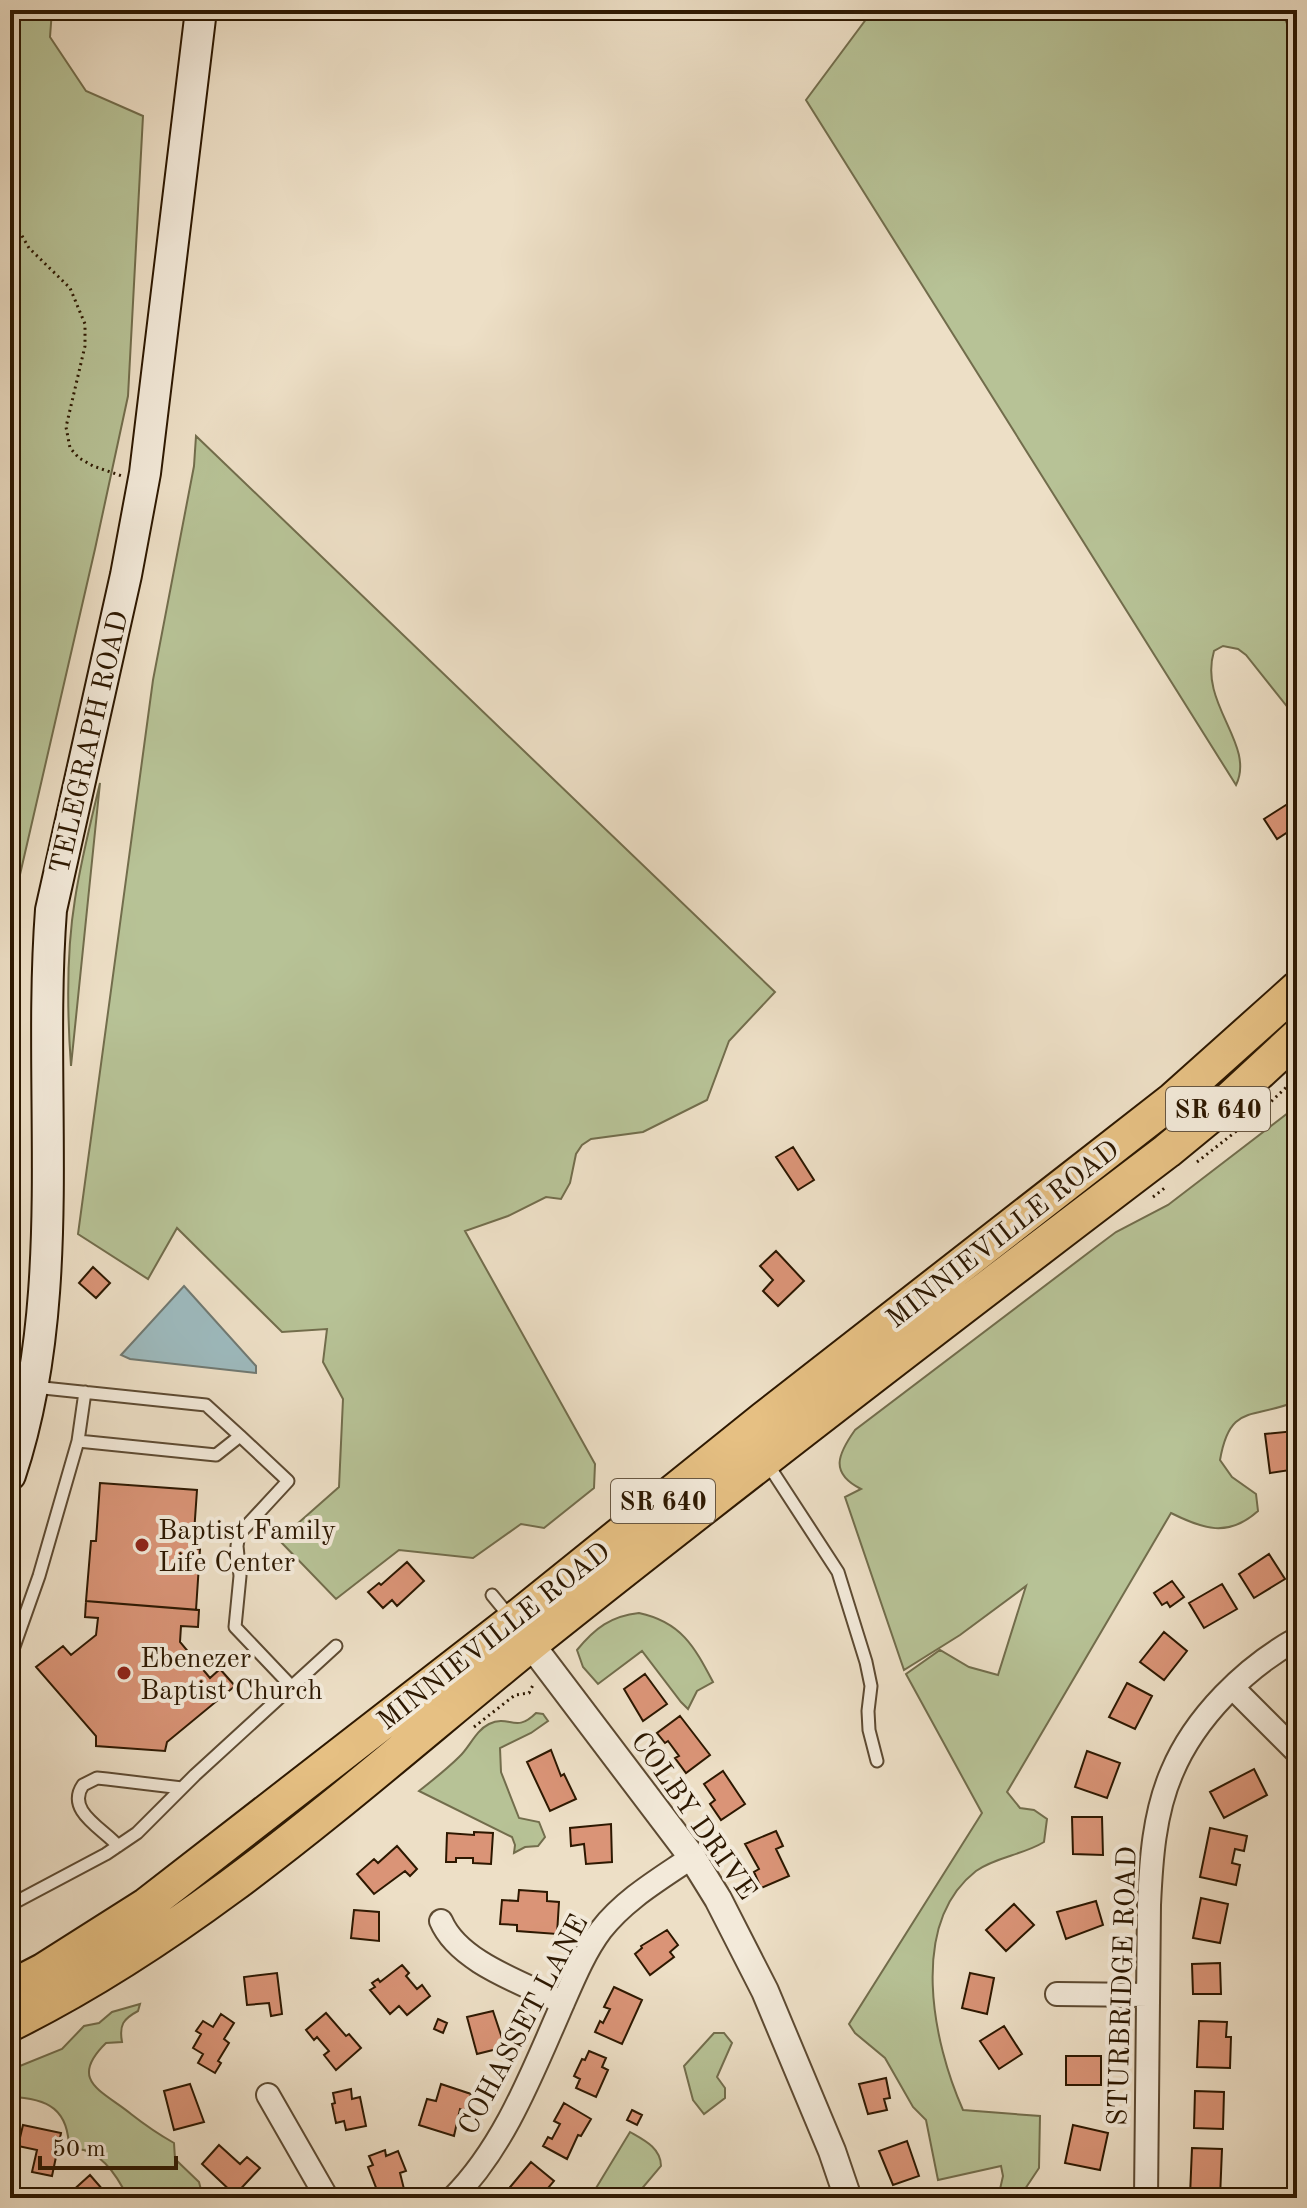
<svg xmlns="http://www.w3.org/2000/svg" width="1307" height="2208" font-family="'Old Standard TT',serif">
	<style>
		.green { fill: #b7c296; stroke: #726d4c; stroke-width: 2 }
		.water { fill: #9dbabe; stroke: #707972; stroke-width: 2 }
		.building { fill: #da9477; stroke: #2d1801; stroke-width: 2 }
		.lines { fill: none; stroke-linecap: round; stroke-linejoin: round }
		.service-casing { stroke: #5d4a32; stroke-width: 15 }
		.minor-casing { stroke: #5d4a32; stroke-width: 26 }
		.tertiary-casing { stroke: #5d4a32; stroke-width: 30 }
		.secondary-casing { stroke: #2d1801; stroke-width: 34 }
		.primary-casing { stroke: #2d1801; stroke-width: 38 }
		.path { stroke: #2d1801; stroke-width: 3; stroke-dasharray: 2 4; stroke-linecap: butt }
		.service { stroke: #f3eada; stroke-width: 11 }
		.minor { stroke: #f3eada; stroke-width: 22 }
		.tertiary { stroke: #f3eada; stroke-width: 26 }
		.secondary { stroke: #f3eada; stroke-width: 30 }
		.primary { stroke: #e6c083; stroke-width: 34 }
		.poi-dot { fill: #8f2418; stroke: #f3eada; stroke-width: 3 }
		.labels { text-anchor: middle; stroke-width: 8; stroke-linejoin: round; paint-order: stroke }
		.shield { fill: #f3eada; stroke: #685742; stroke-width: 2 }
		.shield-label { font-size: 26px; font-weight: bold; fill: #2d1801 }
		.street-label { font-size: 28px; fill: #2d1801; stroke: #f3eada }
		.poi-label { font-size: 28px; fill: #2d1801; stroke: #f3eada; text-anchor: start }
	</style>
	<rect width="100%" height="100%" fill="#eddfc6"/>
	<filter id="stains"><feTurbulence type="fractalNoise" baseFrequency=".0025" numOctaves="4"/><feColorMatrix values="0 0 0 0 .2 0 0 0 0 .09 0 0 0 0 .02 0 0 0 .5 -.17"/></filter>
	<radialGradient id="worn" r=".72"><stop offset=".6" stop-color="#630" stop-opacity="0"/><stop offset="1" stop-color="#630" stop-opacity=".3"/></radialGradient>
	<path class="green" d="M10 10H52L50 37 86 91 143 116 128 396 95 549 10 918Z
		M873 10H1281L1297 46V719L1246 655 1238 649 1223 646 1214 651C1198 704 1256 744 1236 785L806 100Z
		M196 436 775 992 729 1041 707 1100 643 1132 591 1139 582 1145 576 1154 570 1183 561 1199 546 1197 508 1216 465 1231 595 1464 594 1488 544 1528 521 1524 473 1558 399 1550 336 1599 279 1540 339 1487 343 1399 323 1362 327 1329 282 1332 177 1228 148 1279 78 1234 153 680 194 466Z
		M100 783 71 1066C67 1011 66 954 75 899 81 860 91 821 100 783Z
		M1297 1106V1401C1253 1420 1230 1402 1220 1460L1232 1477 1256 1494 1258 1511C1228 1538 1203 1529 1171 1513L1007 1792 1020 1808 1034 1810 1047 1819 1044 1842C1023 1855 995 1857 976 1871 908 1924 933 2043 963 2110L1040 2116 1039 2168 1019 2198H998L1003 2176 1001 2166 938 2180 926 2120 913 2107 885 2058 855 2033 849 2024 982 1813 906 1674 940 1650 969 1667 998 1675 1026 1586 960 1635 904 1670 845 1497 861 1489C829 1473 838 1454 855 1430L1096 1247 1116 1232 1168 1205Z
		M639 1613C681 1622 694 1646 713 1682L697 1691 688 1709 681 1702 642 1651 598 1684 583 1667 577 1650C595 1628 611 1616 639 1613Z
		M536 1713 543 1714 548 1721 531 1733 500 1748 501 1772 519 1818 539 1822 545 1837 538 1846 525 1847 514 1853 515 1845 512 1837 419 1791C433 1780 447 1769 459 1757 470 1747 475 1731 489 1724 510 1714 515 1734 536 1713Z
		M140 2004 138 2011C123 2019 119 2025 122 2042L106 2043C67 2081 103 2091 131 2114 145 2125 158 2134 174 2143L175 2159 199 2182 203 2198H128C118 2177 97 2143 69 2150 69 2110 49 2098 10 2097V2070L62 2049 84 2026 99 2023 112 2012Z
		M714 2033H724L732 2043 717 2077 725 2088V2098L704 2114 693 2100 684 2066Z
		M630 2132C644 2140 661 2148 661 2166L634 2198H590Z"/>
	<path class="water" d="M184 1286 256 1366V1373L130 1359 121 1355Z"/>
	<path class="building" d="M1297 798V826L1277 839 1264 819Z
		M793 1147 814 1180 798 1190 776 1157Z
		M776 1251 804 1281 778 1306 763 1291 773 1280 760 1266Z
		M93 1267 110 1283 96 1298 79 1283Z
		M1295 1431 1297 1469 1270 1473 1265 1434Z
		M100 1483 197 1490 193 1548 200 1549 196 1610 86 1601 91 1541H96Z
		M1269 1554 1285 1579 1254 1598 1239 1574Z
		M407 1562 424 1581 397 1606 392 1600 383 1608 368 1592 379 1583 381 1585Z
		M1172 1581 1184 1597 1170 1607 1167 1602 1162 1605 1154 1593Z
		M1222 1584 1237 1609 1204 1628 1189 1603Z
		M86 1601 199 1610 198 1627 181 1626 180 1642 210 1678 220 1669 235 1686 167 1742 165 1751 96 1746V1736L36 1667 63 1646 71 1655 96 1635 98 1618 85 1617Z
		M1164 1632 1187 1651 1164 1680 1140 1662Z
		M645 1674 667 1704 643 1721 624 1689Z
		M1127 1683 1152 1696 1135 1729 1109 1717Z
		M680 1716 710 1755 686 1773 675 1758 679 1756 668 1741 665 1743 657 1733Z
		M551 1750 561 1776 564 1774 576 1799 550 1811 527 1762Z
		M1087 1751 1120 1763 1107 1798 1075 1787Z
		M1254 1769 1267 1795 1224 1818 1210 1792Z
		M723 1771 745 1804 721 1820 710 1804 715 1800 704 1784Z
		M1072 1817H1102L1103 1855 1073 1854Z
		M611 1824 612 1862 586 1864 584 1844 571 1846 570 1828Z
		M1210 1828 1247 1836 1244 1851 1235 1849 1232 1863 1240 1865 1236 1885 1200 1877Z
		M776 1831 783 1846 776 1849 789 1876 761 1888 754 1872 759 1869 745 1844Z
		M474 1832 493 1833 491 1864 473 1863V1858H456V1862H446L447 1833 474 1835Z
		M397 1846 417 1869 410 1876 405 1871 374 1894 357 1874 374 1859 378 1863Z
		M519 1890 547 1892V1901L559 1902 557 1934 517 1931V1925L500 1924 502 1900 518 1901Z
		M1201 1898 1228 1904 1220 1943 1193 1938Z
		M1096 1901 1103 1925 1066 1939 1057 1912Z
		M1014 1904 1034 1925 1006 1951 986 1930Z
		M354 1910 379 1912V1941L351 1938Z
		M667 1930 678 1945 670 1952 674 1957 650 1975 635 1954 642 1948 641 1946Z
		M1220 1963 1221 1994H1193L1192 1964Z
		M402 1965 409 1973 406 1976 417 1989 422 1985 430 1996 407 2015 399 2006 390 2014 370 1990 375 1987 372 1983 378 1979 380 1982Z
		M277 1973 282 2014 271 2016 269 2003 247 2005 244 1977Z
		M970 1973 994 1978 987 2014 962 2008Z
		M614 1987 642 2000 622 2044 595 2032 600 2021 603 2023 610 2009 604 2007Z
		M493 2011 505 2047 477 2054 467 2017Z
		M326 2013 346 2036 349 2034 361 2048 336 2070 324 2055 329 2051 317 2037 314 2040 306 2030Z
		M221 2014 234 2023 224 2039 229 2043 218 2061 221 2063 215 2073 198 2063 203 2054 193 2048 201 2034 196 2031 203 2021 213 2027Z
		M438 2019 447 2023 443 2033 434 2029Z
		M1199 2021 1227 2022 1226 2037H1231L1230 2068 1197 2067Z
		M1004 2026 1022 2054 999 2069 980 2041Z
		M589 2051 606 2058 602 2067 608 2070 596 2097 576 2088 580 2079 574 2076 582 2059 585 2060Z
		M1066 2056H1101V2085H1066Z
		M886 2078 890 2098 884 2099 887 2110 868 2114 859 2084Z
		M190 2084 204 2122 174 2130 164 2091Z
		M441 2084 471 2094 465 2111 460 2109 454 2136 419 2125 427 2099 436 2101Z
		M351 2089 352 2099 360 2097 366 2126 346 2130 344 2121 336 2123 332 2104 335 2103 333 2093Z
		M1195 2091 1224 2092 1223 2129 1194 2128Z
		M564 2103 591 2119 581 2136 578 2135 567 2159 543 2146 548 2137 552 2139 560 2124 554 2121Z
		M632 2110 642 2115 637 2125 627 2120Z
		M23 2125 61 2133 52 2176 32 2172 37 2150 18 2146Z
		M1073 2125 1108 2133 1100 2170 1065 2163Z
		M907 2141 919 2176 893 2185 879 2151Z
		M219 2145 240 2164 247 2157 260 2168 235 2195 202 2164Z
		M1192 2148 1222 2149 1220 2198 1190 2196Z
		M385 2150 386 2156 398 2151 406 2171 400 2173 404 2189 382 2197 379 2189 377 2190 368 2167 373 2165 369 2156Z
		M531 2162 554 2181 543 2194 548 2198H501Z
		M90 2175 110 2198H75L70 2193Z"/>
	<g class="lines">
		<defs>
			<path id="service" d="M34 1387 206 1405 240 1436
				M78 1441 85 1392
				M767 1463 838 1572 866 1662 871 1686 868 1711 869 1730 877 1761
				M492 1595 510 1617
				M10 1658 39 1576 78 1441 216 1455 240 1436 288 1481 239 1534 237 1546 240 1576 235 1627 292 1687
				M118 1846C104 1829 65 1811 83 1785L97 1778 107 1779 182 1788
				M10 1905 106 1854 137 1833 195 1775 336 1646"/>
			<path id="minor" d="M1233 1688 1297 1752
				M441 1921C459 1963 524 1983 563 2003
				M1057 1994 1148 1995
				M268 2095 327 2198
				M453 2198C503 2148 531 2076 559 2012 571 1985 583 1954 601 1930 625 1899 660 1879 692 1857
				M1146 2198 1149 1905C1151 1861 1154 1813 1172 1772 1195 1717 1246 1667 1297 1639"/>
			<path id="tertiary" d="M520 1630 692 1857 718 1899 765 1991 832 2151 848 2198"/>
			<path id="secondary" d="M10 1475C70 1296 37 1095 51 910L126 575 145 473 201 10"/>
			<path id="primary" d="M10 1988 43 1971 147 1905 513 1621 764 1419 1173 1100 1297 989
				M10 2024C204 1928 366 1777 533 1642 742 1475 954 1313 1167 1151L1229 1100 1297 1037"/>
		</defs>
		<use href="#service" class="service-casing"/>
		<use href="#minor" class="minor-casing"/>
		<use href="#tertiary" class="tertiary-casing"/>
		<use href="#secondary" class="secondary-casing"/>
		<use href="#primary" class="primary-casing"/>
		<path class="path" d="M10 215 29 248 70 288 85 324V346L66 427 70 448 79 458 93 466 122 476
			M1197 1162 1257 1115 1297 1077
			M1153 1197 1166 1187
			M474 1727 515 1695 529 1693 533 1685"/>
		<use href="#service" class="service"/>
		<use href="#minor" class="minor"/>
		<use href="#tertiary" class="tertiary"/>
		<use href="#secondary" class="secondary"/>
		<use href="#primary" class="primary"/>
	</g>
	<g class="poi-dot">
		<circle cx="142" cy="1545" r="8"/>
		<circle cx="124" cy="1673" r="8"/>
	</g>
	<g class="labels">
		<g class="shield">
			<rect x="1166" y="1087" width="104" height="44" rx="6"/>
			<rect x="611" y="1479" width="104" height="44" rx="6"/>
		</g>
		<g class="shield-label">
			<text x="1218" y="1118">SR 640</text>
			<text x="663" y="1510">SR 640</text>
		</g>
		<g class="street-label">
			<text transform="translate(88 742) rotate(-77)" y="10">TELEGRAPH ROAD</text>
			<text transform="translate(1002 1233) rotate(-38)" y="10">MINNIEVILLE ROAD</text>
			<text transform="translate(493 1635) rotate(-38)" y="10">MINNIEVILLE ROAD</text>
			<text transform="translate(695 1815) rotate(55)" y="10">COLBY DRIVE</text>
			<text transform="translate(1121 1986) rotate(-88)" y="10">STURBRIDGE ROAD</text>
			<text transform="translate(522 2024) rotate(-62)" y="10">COHASSET LANE</text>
		</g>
		<g class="poi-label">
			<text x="158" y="1539">Baptist Family<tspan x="158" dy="32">Life Center</tspan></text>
			<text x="140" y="1667">Ebenezer<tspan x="140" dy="32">Baptist Church</tspan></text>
		</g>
	</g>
	<rect width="1307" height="2208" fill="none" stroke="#eddfc6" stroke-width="40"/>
	<rect x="12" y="12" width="1283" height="2184" fill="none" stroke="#2d1801" stroke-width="4"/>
	<rect x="20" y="20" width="1267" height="2168" fill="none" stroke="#2d1801" stroke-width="2"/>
	<path d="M40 2156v12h136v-12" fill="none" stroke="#2d1801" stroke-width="4"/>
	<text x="52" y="2156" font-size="24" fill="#2d1801" stroke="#f3eada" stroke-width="6" paint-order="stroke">50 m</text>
	<rect width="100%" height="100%" filter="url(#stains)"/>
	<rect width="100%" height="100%" fill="url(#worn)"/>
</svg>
